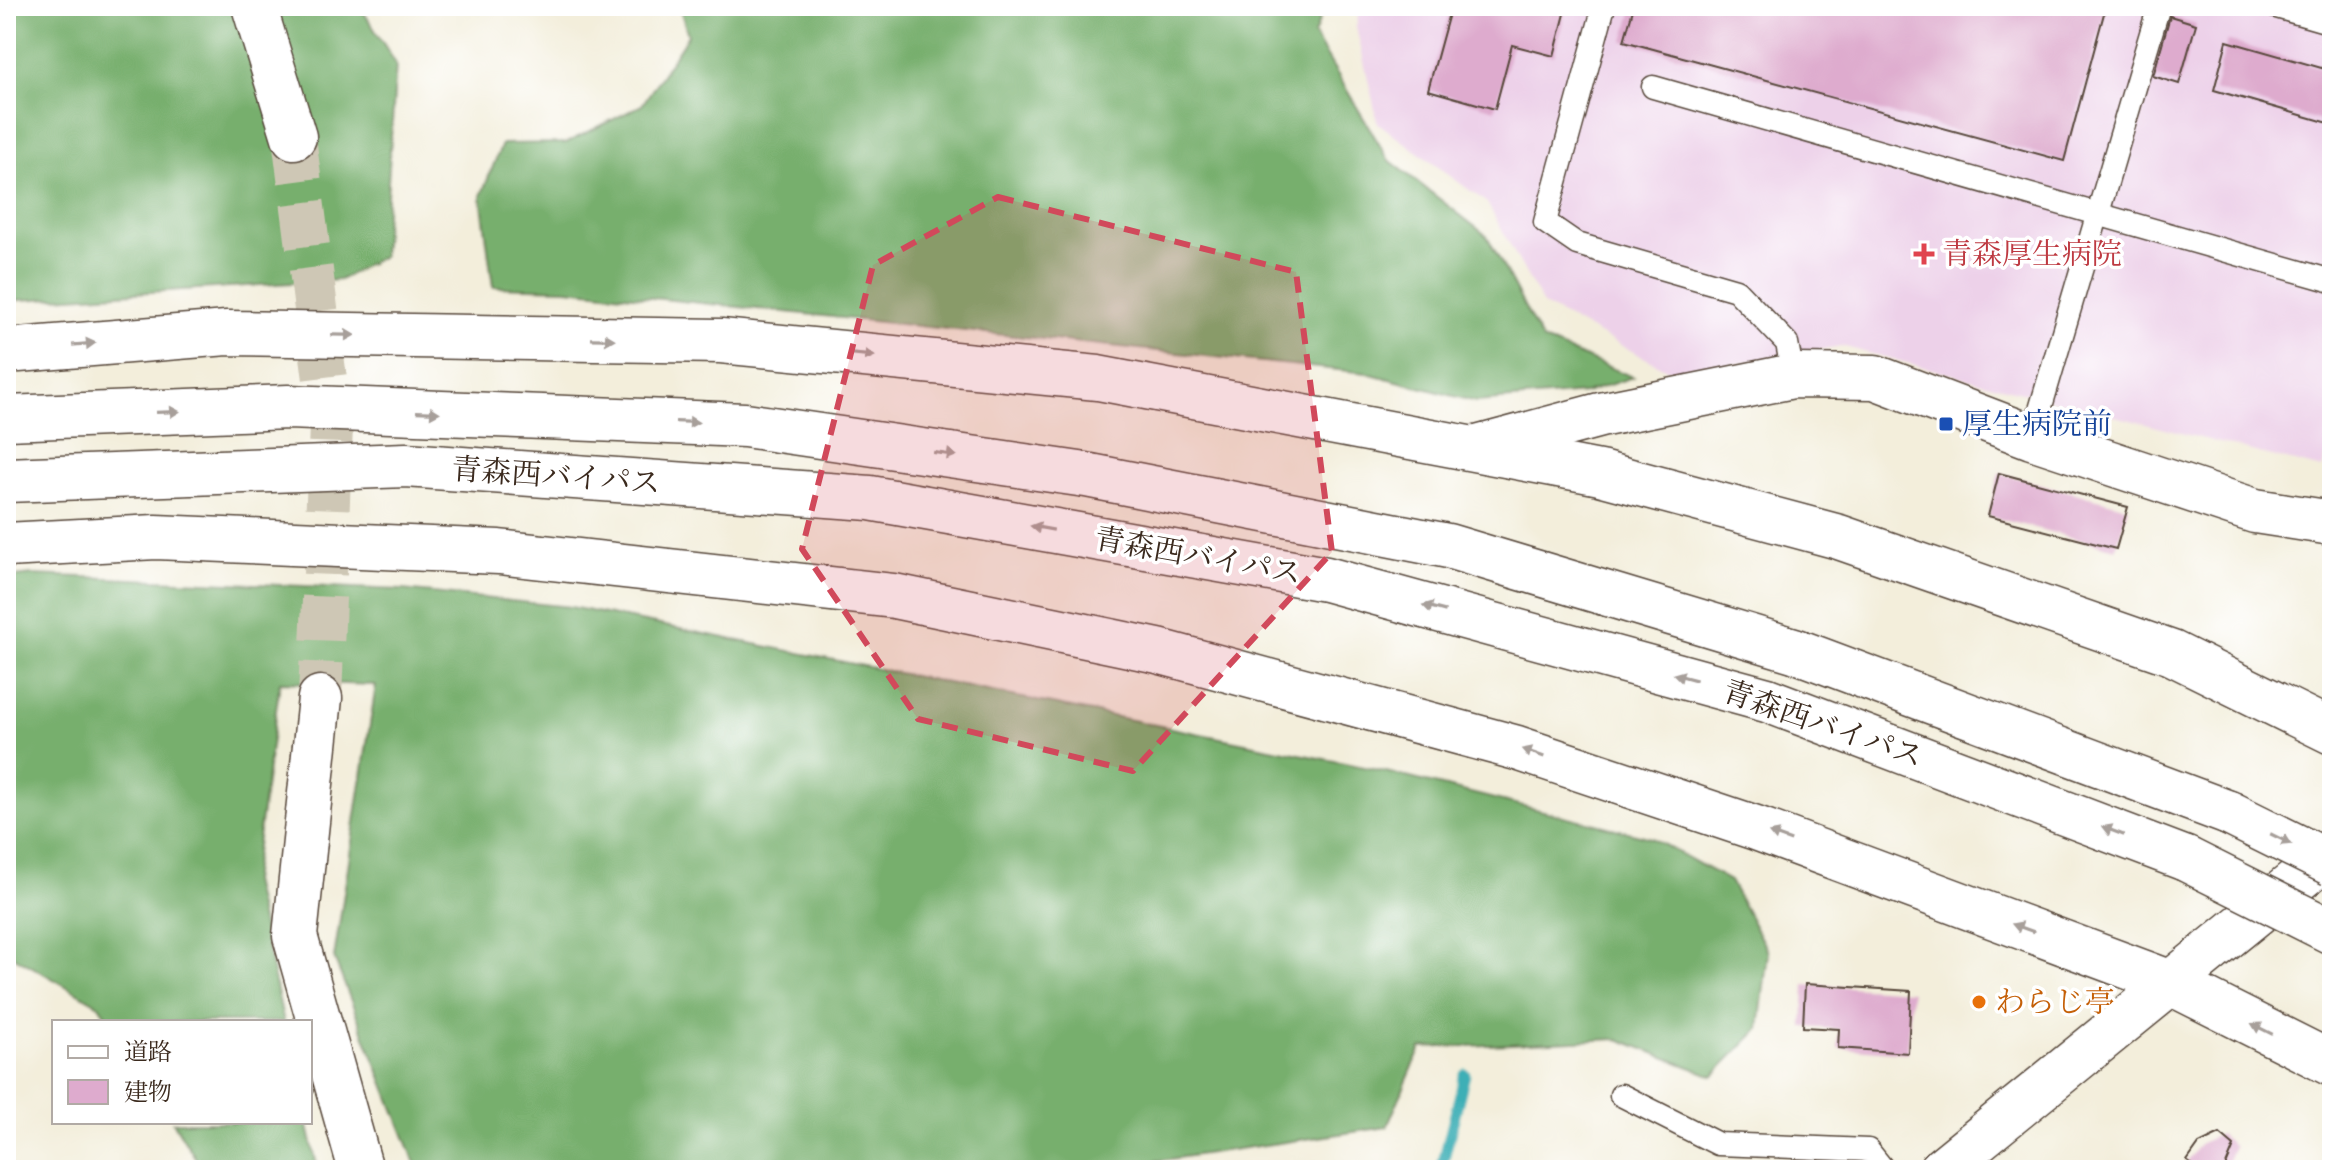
<svg xmlns="http://www.w3.org/2000/svg" width="2338" height="1176" font-family="'EB Garamond','Noto Serif JP',serif">
	<style>
		.built { fill: #edd1e9 }
		.forest { fill: #77af6d; stroke: #596c46; stroke-width: 2 }
		.lines { fill: none; stroke-linecap: round; stroke-linejoin: round }
		.stream { stroke: #3dafb6; stroke-width: 11 }
		.building { fill: #deabce }
		.street-tunnel { stroke: #cec7b5; stroke-width: 44; stroke-dasharray: 44 22; stroke-linecap: butt }
		.lane-casing { stroke: #57473a; stroke-width: 25 }
		.street-casing { stroke: #57473a; stroke-width: 47 }
		.secondary-casing { stroke: #57473a; stroke-width: 47 }
		.highway-casing { stroke: #57473a; stroke-width: 47 }
		.lane { stroke: #fff; stroke-width: 22 }
		.street { stroke: #fff; stroke-width: 44 }
		.secondary { stroke: #fff; stroke-width: 44 }
		.highway { stroke: #fff; stroke-width: 44 }
		.highway-bridge-casing { stroke: #57473a; stroke-width: 47; stroke-linecap: butt }
		.highway-bridge { stroke: #fff; stroke-width: 44 }
		.oneway { fill: #a79f9a }
		.marked { fill: #d1495b; fill-opacity: 0.2; stroke: #d1495b; stroke-width: 6; stroke-dasharray: 16 10; stroke-linejoin: round }
		.health-dot { fill: #e0444e; stroke: #fff; stroke-width: 3 }
		.transit-dot { fill: #1a4fb4; stroke: #fff; stroke-width: 3 }
		.food-dot { fill: #e8710a; stroke: #fff; stroke-width: 3 }
		.labels { text-anchor: middle; stroke-width: 7; stroke-linejoin: round; paint-order: stroke }
		.health-label { font-size: 30px; fill: #be3a42; stroke: #fff; text-anchor: start }
		.transit-label { font-size: 30px; fill: #164399; stroke: #fff; text-anchor: start }
		.street-label { font-size: 30px; fill: #3b2a1e; stroke: #fff }
		.food-label { font-size: 30px; fill: #c56008; stroke: #fff; text-anchor: start }
	</style>
	<rect width="100%" height="100%" fill="#fff"/>
	<filter id="ink" filterUnits="userSpaceOnUse"><feTurbulence type="fractalNoise" baseFrequency=".0125" numOctaves="2"/><feDisplacementMap in="SourceGraphic" scale="16" xChannelSelector="R" yChannelSelector="G"/><feConvolveMatrix kernelMatrix="1 2 1 2 8 2 1 2 1" color-interpolation-filters="sRGB"/></filter>
	<filter id="wash" filterUnits="userSpaceOnUse"><feTurbulence type="fractalNoise" baseFrequency=".006" numOctaves="4" result="noise"/><feDisplacementMap in="SourceGraphic" scale="32" xChannelSelector="R" yChannelSelector="G"/><feGaussianBlur stdDeviation="1.8" result="paint"/><feColorMatrix in="noise" values="0 0 0 0 0 0 0 0 0 0 0 0 0 0 0 0 0 1.4 0 .05"/><feComposite in="paint" operator="in"/></filter>
	<g filter="url(#wash)">
		<rect width="100%" height="100%" fill="#f3eedb"/>
		<path class="built" d="M1360 6H2332V437L2322 469 1841 346 1676 374 1543 305 1487 203 1378 123 1356 27Z"/>
		<path class="forest" d="M6 6H360L396 64 383 256 340 280 6 301Z
			M679 6H1324L1314 35 1388 159 1487 236 1542 340 1633 377 1585 393 1476 402 1367 373 567 289 493 287 481 196 502 144 566 143 642 105 688 35Z
			M33 575 403 590 571 607 1374 769 1652 838 1730 881 1768 952 1759 1029 1713 1076 1618 1039 1421 1048 1387 1127 1156 1161 1143 1170H418L334 958 376 685 280 682 252 881 284 1022H110L99 1005 6 952V578Z
			M173 1122H307L318 1170H203Z"/>
		<g class="lines">
			<path class="stream" d="M1441 1170 1465 1074"/>
		</g>
		<g id="blocks">
			<path class="building" d="M1451 6H1567L1554 56 1512 45 1495 109 1428 90Z
				M1634 6H2106L2064 161 1624 41Z
				M2170 16 2196 24 2179 84 2153 76Z
				M2227 41 2332 71V124L2214 90Z
				M1999 473 2128 507 2116 549 1988 516Z
				M1805 984 1911 991 1908 1053 1838 1048 1839 1029 1803 1027Z
				M2220 1134 2234 1146 2224 1170H2199L2187 1161 2199 1144Z"/>
		</g>
	</g>
	<g filter="url(#ink)">
		<use href="#blocks" fill-opacity="0" stroke="#57473a" stroke-width="2"/>
		<g class="lines">
			<path class="street-tunnel" d="M294 137 331 426 320 698"/>
			<defs>
				<path id="lane" d="M1604 6 1545 222 1577 244 1736 290 1787 343 1793 376
					M2273 6 2332 23
					M1653 87 2332 281
					M2032 437 2159 6
					M1621 1095 1718 1144 1868 1150 1884 1170"/>
				<path id="street" d="M254 6 294 137
					M1477 448 1600 415 1793 376 1875 377 2032 437 2255 511 2332 523
					M320 698 295 936 361 1170"/>
				<path id="secondary" d="M1941 1170 2332 852"/>
				<path id="highway" d="M6 351 227 333 721 341 1098 378 1600 473 1839 537 2172 653 2332 732
					M6 418 288 407 745 425 1086 475 1448 546 1794 650 2229 813
					M6 480 406 465 870 498 1326 579 1767 700 2186 859
					M6 545 156 537 499 552 894 596 1158 651 1517 748 1756 828 2169 982 2332 1064"/>
			</defs>
			<use href="#lane" class="lane-casing"/>
			<use href="#street" class="street-casing"/>
			<use href="#secondary" class="secondary-casing"/>
			<use href="#highway" class="highway-casing"/>
			<use href="#lane" class="lane"/>
			<use href="#street" class="street"/>
			<use href="#secondary" class="secondary"/>
			<use href="#highway" class="highway"/>
			<defs>
				<path id="highway-bridge" d="M2229 813 2332 864
					M2186 859 2332 932"/>
			</defs>
			<use href="#highway-bridge" class="highway-bridge-casing"/>
			<use href="#highway-bridge" class="highway-bridge"/>
		</g>
		<defs><path id="oneway-solid" d="M-6-.8H1V-3.2L6.5 0L1 3.2V.8H-6Z" transform="scale(2)"/></defs>
		<g class="oneway">
			<use href="#oneway-solid" transform="translate(343 335) rotate(1)"/>
			<use href="#oneway-solid" transform="translate(603 339) rotate(1)"/>
			<use href="#oneway-solid" transform="translate(84 344) rotate(-5)"/>
			<use href="#oneway-solid" transform="translate(863 355) rotate(6)"/>
			<use href="#oneway-solid" transform="translate(168 412) rotate(-2)"/>
			<use href="#oneway-solid" transform="translate(428 412) rotate(2)"/>
			<use href="#oneway-solid" transform="translate(687 422) rotate(2)"/>
			<use href="#oneway-solid" transform="translate(945 454) rotate(8)"/>
			<use href="#oneway-solid" transform="translate(1042 528) rotate(-170)"/>
			<use href="#oneway-solid" transform="translate(1434 608) rotate(-165)"/>
			<use href="#oneway-solid" transform="translate(1685 677) rotate(-165)"/>
			<use href="#oneway-solid" transform="translate(1533 753) rotate(-161)"/>
			<use href="#oneway-solid" transform="translate(2113 831) rotate(-159)"/>
			<use href="#oneway-solid" transform="translate(1780 837) rotate(-160)"/>
			<use href="#oneway-solid" transform="translate(2281 839) rotate(26)"/>
			<use href="#oneway-solid" transform="translate(2023 928) rotate(-160)"/>
			<use href="#oneway-solid" transform="translate(2262 1029) rotate(-153)"/>
		</g>
	</g>
	<path class="marked" d="M998 197 1296 272 1332 552 1133 771 918 719 802 549 873 265Z"/>
	<path class="health-dot" d="M1920 242h8v8h8v8h-8v8h-8v-8h-8v-8h8z"/>
	<rect class="transit-dot" x="1938" y="416" width="16" height="16" rx="4"/>
	<circle class="food-dot" cx="1979" cy="1002" r="8"/>
	<g class="labels">
		<g class="health-label">
			<text x="1942" y="264">青森厚生病院</text>
		</g>
		<g class="transit-label">
			<text x="1962" y="434">厚生病院前</text>
		</g>
		<g class="street-label">
			<text transform="translate(556 476) rotate(4)" y="10">青森西バイパス</text>
			<text transform="translate(1198 556) rotate(10)" y="10">青森西バイパス</text>
			<text transform="translate(1823 724) rotate(19)" y="10">青森西バイパス</text>
		</g>
		<g class="food-label">
			<text x="1995" y="1012">わらじ亭</text>
		</g>
	</g>
	<rect width="2338" height="1176" fill="none" stroke="#fff" stroke-width="32"/>
	<rect x="52" y="1020" width="260" height="104" fill="#ffffff" stroke="#b1aaa5" stroke-width="2"/>
	<rect x="68" y="1046" width="40" height="12" fill="#ffffff" stroke="#b1aaa5" stroke-width="2"/>
	<text x="124" y="1060" font-size="24" fill="#3b2a1e">道路</text>
	<rect x="68" y="1080" width="40" height="24" fill="#deabce" stroke="#b1aaa5" stroke-width="2"/>
	<text x="124" y="1100" font-size="24" fill="#3b2a1e">建物</text>
</svg>
